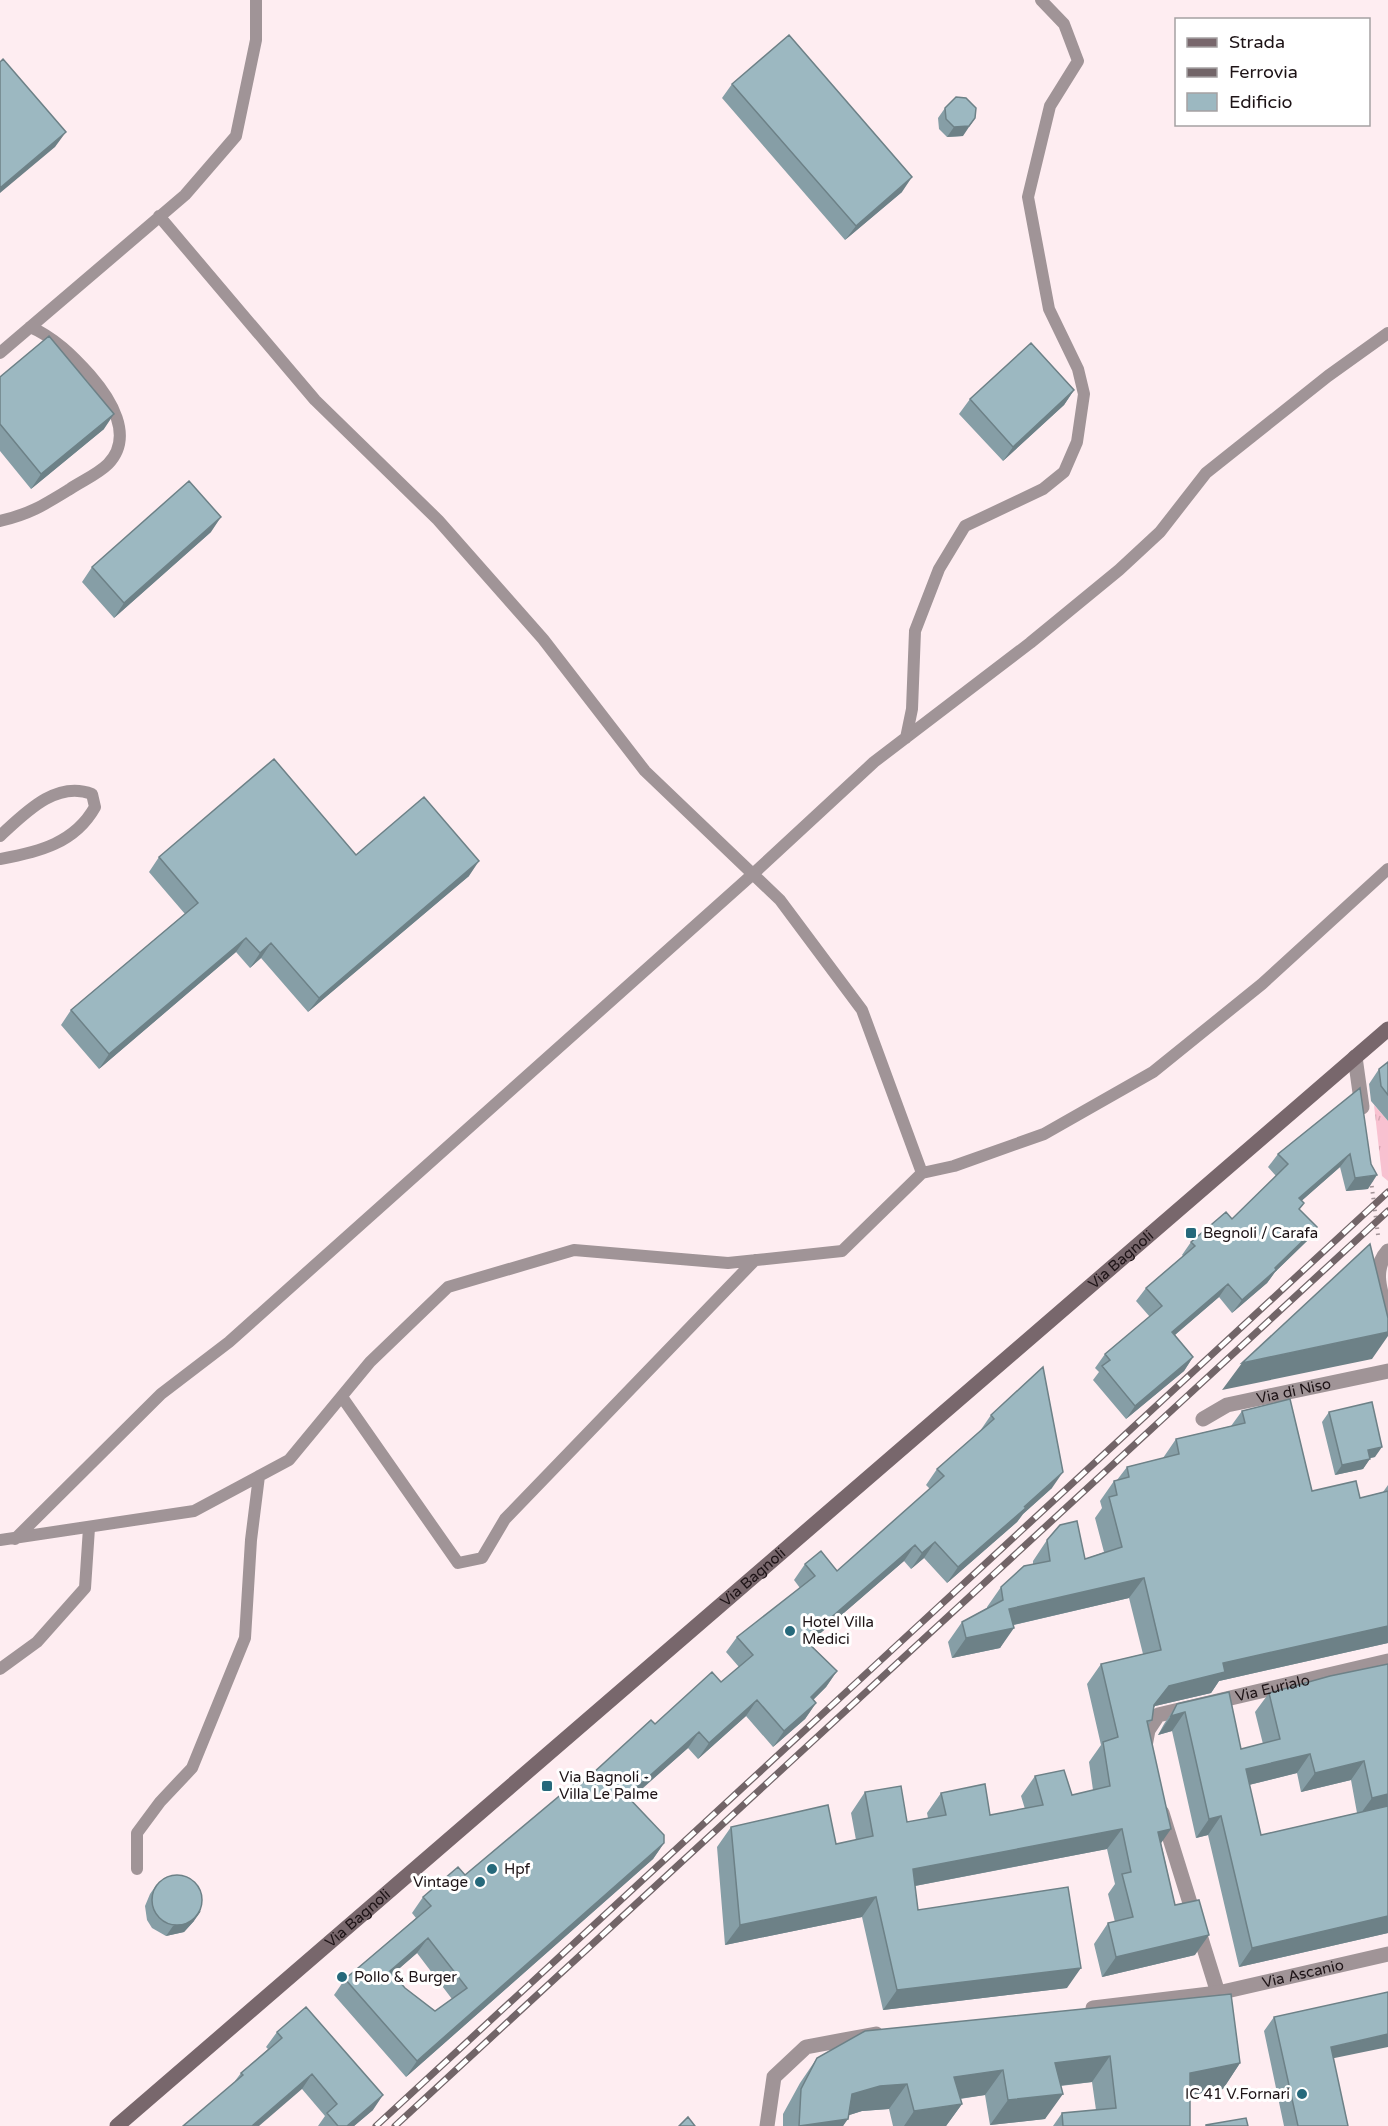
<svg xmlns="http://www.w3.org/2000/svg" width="1388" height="2126" font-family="'Varela Round',sans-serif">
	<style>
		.grass { fill: url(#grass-tufts) }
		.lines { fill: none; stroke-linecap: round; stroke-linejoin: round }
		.path { stroke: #a29397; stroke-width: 4; stroke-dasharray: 1.5 4.5; stroke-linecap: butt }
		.lane { stroke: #a09497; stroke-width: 12 }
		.street { stroke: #a09497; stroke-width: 15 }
		.secondary { stroke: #78676c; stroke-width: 15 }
		.rail-casing { stroke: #726568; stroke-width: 7 }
		.rail { stroke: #fff; stroke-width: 4.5; stroke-dasharray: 14; stroke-linecap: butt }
		.wall { fill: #869ea6; fill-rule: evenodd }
		.shaded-wall { fill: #6d8187 }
		.building { fill: #9cb8c1; stroke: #6d8187; stroke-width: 1.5; fill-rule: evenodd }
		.poi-dot { fill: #26697b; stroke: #fff; stroke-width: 2 }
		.labels { text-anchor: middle; stroke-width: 6; stroke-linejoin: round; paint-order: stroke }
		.poi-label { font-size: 15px; fill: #1d1316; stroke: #fff; text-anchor: start }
		.street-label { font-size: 15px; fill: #1d1316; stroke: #fff }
	</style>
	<defs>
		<pattern id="grass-tufts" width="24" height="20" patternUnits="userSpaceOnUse" patternTransform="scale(1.5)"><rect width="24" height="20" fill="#f8c1d0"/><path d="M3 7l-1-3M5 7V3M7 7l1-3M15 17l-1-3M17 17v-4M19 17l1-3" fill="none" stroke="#d4a5b2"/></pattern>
	</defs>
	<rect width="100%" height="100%" fill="#feedf1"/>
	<path class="grass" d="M1374 1105 1388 1121V1181L1382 1176Z"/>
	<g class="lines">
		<path class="path" d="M1371 1180 1378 1235"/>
		<path class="lane" d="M0 353 185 195 236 136 256 40V0
			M0 521C30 514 44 505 70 489 82 481 98 474 108 464 135 436 110 398 90 375 73 356 54 337 30 327
			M906 738 912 709 915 631 939 569 965 526 1043 489 1064 472 1077 442 1084 394 1078 369 1049 309 1028 197 1050 106 1078 61 1064 24 1041 0
			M0 836C25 813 56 780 92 794L95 807C75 843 39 852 0 859
			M922 1173 954 1166 1044 1134 1153 1072 1262 984 1388 869
			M342 1397 458 1563 482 1558 505 1519 755 1260
			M15 1539 161 1394 229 1342 753 874 874 762 1030 643 1119 570 1160 532 1206 473 1328 376 1388 333
			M0 1540 194 1511 289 1460 370 1362 448 1287 574 1250 728 1263 842 1251 922 1173 862 1010 780 900 645 771 543 639 438 520 315 400 159 216
			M0 1669 37 1642 85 1588 89 1528
			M137 1869V1833L160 1802 192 1768 245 1638 251 1540 259 1476"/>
		<g class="street">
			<path d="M1355 1057 1362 1107"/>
			<path d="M1388 1251C1370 1271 1382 1295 1388 1318"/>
			<path id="s1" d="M1203 1419 1227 1405 1388 1371"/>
			<path id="s2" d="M1145 1746 1148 1730 1158 1715 1388 1661"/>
			<path d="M1162 1813 1218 1993"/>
			<path id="s3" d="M1093 2008 1218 1993 1388 1954"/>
			<path d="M767 2126 774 2077 806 2047 876 2034"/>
		</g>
		<path class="secondary" id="s4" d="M117 2126 1388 1029"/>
		<defs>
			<path id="rail" d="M376 2126 1388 1192
				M395 2126 1388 1211"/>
		</defs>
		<use href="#rail" class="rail-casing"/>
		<use href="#rail" class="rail"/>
	</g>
	<path class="wall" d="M732 84 902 192 845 240 722 98Z
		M945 108 963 136 947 137 939 129 938 118Z
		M0 377 104 429 31 489 0 451Z
		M1074 390 1064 405 1003 461 959 414 970 399Z
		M211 532 114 618 82 582 92 567Z
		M356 855 469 876 308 1012 261 958 250 968 236 952 99 1069 61 1025 71 1010 185 914 149 872 159 857Z
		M1388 1062V1121L1371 1101 1369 1084 1379 1069Z
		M1360 1088 1368 1189 1346 1191 1340 1167 1301 1201 1299 1210 1307 1241 1275 1272 1267 1283 1232 1313 1219 1297 1175 1335 1193 1357 1184 1371 1126 1419 1093 1380 1099 1372 1095 1368 1105 1354 1150 1317 1136 1301 1146 1288 1183 1256 1182 1255 1191 1242 1232 1219 1276 1176 1268 1167 1278 1154Z
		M1242 1411 1312 1491 1360 1498 1383 1492 1388 1485V1643L1219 1681 1211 1693 1155 1706 1153 1708 1152 1720 1148 1726 1161 1843 1175 1905 1195 1955 1102 1977 1094 1944 1108 1923 1115 1922 1108 1894 1115 1884 1107 1849 915 1886 918 1910 1067 1988 883 2010 862 1917 725 1945 717 1847 731 1827 836 1844 856 1840 851 1813 865 1792 907 1822 928 1818 927 1813 941 1793 990 1815 1025 1809 1021 1796 1035 1776 1072 1795 1093 1790 1089 1762 1101 1745 1087 1684 1101 1664 1143 1654 1129 1598 1014 1625 1000 1648 952 1658 948 1642 962 1622 987 1608V1607L1001 1587 1033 1565V1561L1047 1540 1085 1559 1104 1552 1095 1518 1102 1508 1100 1501 1114 1481 1117 1480 1127 1467 1163 1458 1176 1439 1231 1426Z
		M1329 1412 1375 1457 1370 1458 1363 1469 1335 1475 1322 1422Z
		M991 1415 1052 1488 1023 1514 1017 1522 947 1583 924 1558 911 1569 904 1561 809 1643 837 1671 826 1687 813 1700 816 1703 805 1719 773 1747 746 1716 698 1759 688 1748 630 1799 664 1843 653 1859 406 2077 334 1995 345 1979 416 1918 412 1913 423 1897 465 1875 580 1785 655 1724 721 1682 739 1667 726 1652 737 1637 800 1588 794 1580 805 1564 837 1571 930 1489 926 1485 937 1469 980 1431ZM417 1953 452 1999 435 2011 405 1988 393 1974Z
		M1388 1664V1933L1239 1967 1208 1835 1196 1838 1172 1731 1158 1735 1164 1724 1177 1704 1241 1749 1263 1744 1255 1712 1269 1693ZM1297 1773 1301 1792 1351 1780 1357 1813 1261 1835 1249 1785Z
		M157 1884 194 1921 184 1932 166 1936 152 1928 147 1920 145 1906 150 1894Z
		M1274 2017 1333 2059 1348 2126H1284L1264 2031Z
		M865 2031 1240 2063 1223 2089 1190 2095V2126H1053L1062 2113 1096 2110 1092 2082 1061 2086 1045 2119 990 2125 985 2095 960 2099 962 2104 946 2126H893L889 2109 862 2111 849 2115 843 2126H783V2114L800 2083 817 2058Z
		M277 2032 373 2110 354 2126H318L325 2116 302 2089 235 2081 241 2073 268 2049 266 2047Z"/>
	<path class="shaded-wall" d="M975 118 963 136 947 137 954 127Z
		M66 132 55 147 0 193V188Z
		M912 177 902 192 845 240 856 226Z
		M1074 390 1064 405 1003 461 1013 447Z
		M114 414 104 429 31 489 41 474Z
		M221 517 211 532 114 618 124 603Z
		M479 861 469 876 308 1012 319 998Z
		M246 938 236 952 99 1069 109 1054Z
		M271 943 261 958 250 968 260 953Z
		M1350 1154 1340 1167 1289 1212 1299 1198Z
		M1377 1175 1368 1189 1346 1191 1355 1178Z
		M1317 1227 1307 1241 1275 1272 1267 1283 1232 1313 1242 1300Z
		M1228 1284 1219 1297 1163 1345 1172 1332Z
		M1388 1332V1336L1372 1359 1222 1390 1242 1363Z
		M1193 1357 1184 1371 1126 1419 1135 1406Z
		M1382 1447 1375 1457 1361 1460 1368 1450Z
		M1370 1459 1363 1469 1335 1475 1342 1465Z
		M1063 1472 1052 1488 1023 1514 1017 1522 947 1583 958 1567Z
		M935 1542 924 1558 911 1569 922 1553Z
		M915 1545 904 1561 794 1656 805 1640Z
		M1144 1578 1129 1598 995 1629 1009 1609Z
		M1388 1626V1643L1219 1681 1211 1693 1155 1706 1140 1725 1154 1705 1169 1686 1223 1663Z
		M1014 1628 1000 1648 952 1658 966 1638Z
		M837 1671 826 1687 800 1713 811 1697Z
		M757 1700 746 1716 698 1759 709 1743Z
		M816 1703 805 1719 773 1747 784 1731Z
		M1185 1712 1172 1731 1158 1735 1171 1716Z
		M699 1732 688 1748 616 1812 627 1796Z
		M1310 1754 1297 1773 1232 1789 1246 1769Z
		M1364 1761 1351 1780 1301 1792 1315 1773Z
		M1388 1794V1811L1358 1817 1372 1798Z
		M1221 1816 1208 1835 1196 1838 1209 1819Z
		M1122 1829 1107 1849 899 1889 913 1869Z
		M1171 1829 1157 1849 1158 1832Z
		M664 1843 653 1859 406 2077 417 2061Z
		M876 1897 862 1917 725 1945 740 1925Z
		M201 1911 194 1921 184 1932 166 1936 173 1926Z
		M1388 1916V1933L1239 1967 1252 1948Z
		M1209 1935 1195 1955 1102 1977 1116 1957Z
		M428 1938 417 1953 379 1986 390 1971Z
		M1081 1968 1067 1988 883 2010 897 1990Z
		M1388 2034V2047L1320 2061 1331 2047Z
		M1110 2056 1092 2082 1038 2088 1055 2063Z
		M1240 2063 1223 2089 1173 2099 1190 2073Z
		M1003 2070 985 2095 936 2102 954 2077Z
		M312 2074 302 2089 259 2126H252Z
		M907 2084 889 2109 862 2111 834 2120 852 2094 880 2086Z
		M1063 2094 1045 2119 990 2125 1008 2100Z
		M383 2095 373 2110 354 2126H347Z
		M962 2104 946 2126H904L914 2111Z
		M848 2119 843 2126H799Z"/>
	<path class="building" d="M789 35 912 177 856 226 732 84Z
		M3 59 66 132 0 188V62Z
		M956 97 966 98 976 108 975 118 969 126 954 127 946 119 945 108Z
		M49 336 114 414 41 474 0 424V377Z
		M1031 343 1074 390 1013 447 970 399Z
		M189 481 221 517 124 603 92 567Z
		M274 759 356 855 424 797 479 861 319 998 271 943 260 953 246 938 109 1054 71 1010 198 903 159 857Z
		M1388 1062V1095L1381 1086 1379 1069Z
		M1360 1088 1371 1164 1377 1175 1355 1178 1350 1154 1299 1198 1304 1203 1299 1209 1317 1227 1275 1268 1276 1270 1242 1300 1228 1284 1172 1332 1193 1357 1135 1406 1102 1366 1110 1360 1105 1354 1162 1306 1146 1288 1195 1246 1191 1242 1226 1212 1232 1219 1288 1164 1278 1154Z
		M1370 1244 1388 1318V1332L1242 1363Z
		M1043 1367 1063 1472 1024 1507 1028 1506 958 1567 935 1542 922 1553 915 1545 805 1640 837 1671 811 1697 816 1703 784 1731 757 1700 709 1743 699 1732 627 1796 664 1835V1843L417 2061 345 1979 431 1906 423 1897 458 1867 465 1875 576 1782 580 1785 651 1720 655 1724 712 1672 721 1682 753 1655 737 1637 815 1576 805 1564 821 1551 837 1571 944 1476 937 1469 994 1419 991 1415ZM428 1938 467 1988 435 2011 405 1988 390 1971Z
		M1290 1399 1312 1491 1356 1481 1360 1498 1388 1491V1626L1223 1663 1225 1672 1169 1686 1154 1705 1152 1720 1147 1721 1171 1829 1158 1832 1175 1905 1199 1900 1209 1935 1116 1957 1108 1923 1133 1917 1122 1874 1131 1872 1122 1829 913 1869 918 1910 1068 1887 1081 1968 897 1990 876 1897 740 1925 731 1827 828 1805 836 1844 873 1836 865 1792 901 1786 907 1822 946 1815 941 1793 985 1784 990 1815 1043 1805 1035 1776 1064 1770 1072 1795 1110 1786 1103 1742 1118 1737 1101 1664 1161 1650 1144 1578 1009 1609 1014 1628 966 1638 962 1622 1003 1600 1001 1587 1024 1566 1050 1561 1047 1540 1060 1525 1077 1521 1085 1559 1122 1547 1109 1497 1117 1495 1114 1481 1129 1477 1127 1467 1179 1454 1176 1439 1245 1423 1242 1411Z
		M1372 1402 1382 1447 1368 1450 1370 1459 1342 1465 1329 1412Z
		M1388 1664V1794L1372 1798 1364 1761 1315 1773 1310 1754 1246 1769 1261 1835 1388 1806V1916L1252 1948 1221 1816 1209 1819 1185 1712 1171 1716 1177 1704 1229 1692 1241 1749 1280 1739 1269 1693 1330 1676Z
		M152 1900a25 25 0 1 1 50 0a25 25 0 1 1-50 0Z
		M1388 1992V2034L1331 2047 1348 2126H1298L1274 2017Z
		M1231 1994 1240 2063 1190 2073V2126H1063L1062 2113 1116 2108 1110 2056 1055 2063 1063 2094 1008 2100 1003 2070 954 2077 962 2104 914 2111 907 2084 880 2086 852 2094 848 2119 799 2126 801 2089 817 2058 865 2031Z
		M306 2007 383 2095 347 2126H338L327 2113 337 2104 312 2074 252 2126H183L243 2075 241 2073 282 2038 277 2032Z
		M688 2117 695 2126H679Z
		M1246 2118 1248 2126H1206V2125Z"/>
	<g class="poi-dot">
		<rect x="1185" y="1227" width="12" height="12" rx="3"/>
		<circle cx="790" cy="1631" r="6"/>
		<rect x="541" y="1780" width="12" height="12" rx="3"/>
		<circle cx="492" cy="1869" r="6"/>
		<circle cx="480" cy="1882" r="6"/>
		<circle cx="342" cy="1977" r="6"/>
		<circle cx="1302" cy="2094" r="6"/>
	</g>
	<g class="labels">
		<g class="poi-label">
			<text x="1203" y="1238">Begnoli / Carafa</text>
			<text x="802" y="1627">Hotel Villa<tspan x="802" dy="17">Medici</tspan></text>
			<text x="559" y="1782">Via Bagnoli -<tspan x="559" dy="17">Villa Le Palme</tspan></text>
			<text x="504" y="1874">Hpf</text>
			<text x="468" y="1887" text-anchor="end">Vintage</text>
			<text x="354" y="1982">Pollo &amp; Burger</text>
			<text x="1290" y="2099" text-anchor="end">IC 41 V.Fornari</text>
		</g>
		<g class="street-label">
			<text dy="5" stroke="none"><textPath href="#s4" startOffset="1326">Via Bagnoli</textPath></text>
			<text dy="5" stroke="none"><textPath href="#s1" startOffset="96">Via di Niso</textPath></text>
			<text dy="5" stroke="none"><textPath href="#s4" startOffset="840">Via Bagnoli</textPath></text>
			<text dy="5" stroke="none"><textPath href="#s2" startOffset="152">Via Eurialo</textPath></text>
			<text dy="5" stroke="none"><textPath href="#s4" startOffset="318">Via Bagnoli</textPath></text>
			<text dy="5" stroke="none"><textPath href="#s3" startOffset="213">Via Ascanio</textPath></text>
		</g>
	</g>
	<rect x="1175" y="18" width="195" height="108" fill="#ffffff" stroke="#a5a1a2" stroke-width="1.5"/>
	<rect x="1187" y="38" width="30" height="9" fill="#78676c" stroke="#a5a1a2" stroke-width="1.5"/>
	<text x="1229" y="48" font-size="18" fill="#1d1316">Strada</text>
	<rect x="1187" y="68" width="30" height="9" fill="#726568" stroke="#a5a1a2" stroke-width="1.5"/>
	<text x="1229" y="78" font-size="18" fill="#1d1316">Ferrovia</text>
	<rect x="1187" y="93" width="30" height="18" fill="#9cb8c1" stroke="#a5a1a2" stroke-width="1.5"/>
	<text x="1229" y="108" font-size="18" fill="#1d1316">Edificio</text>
</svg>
